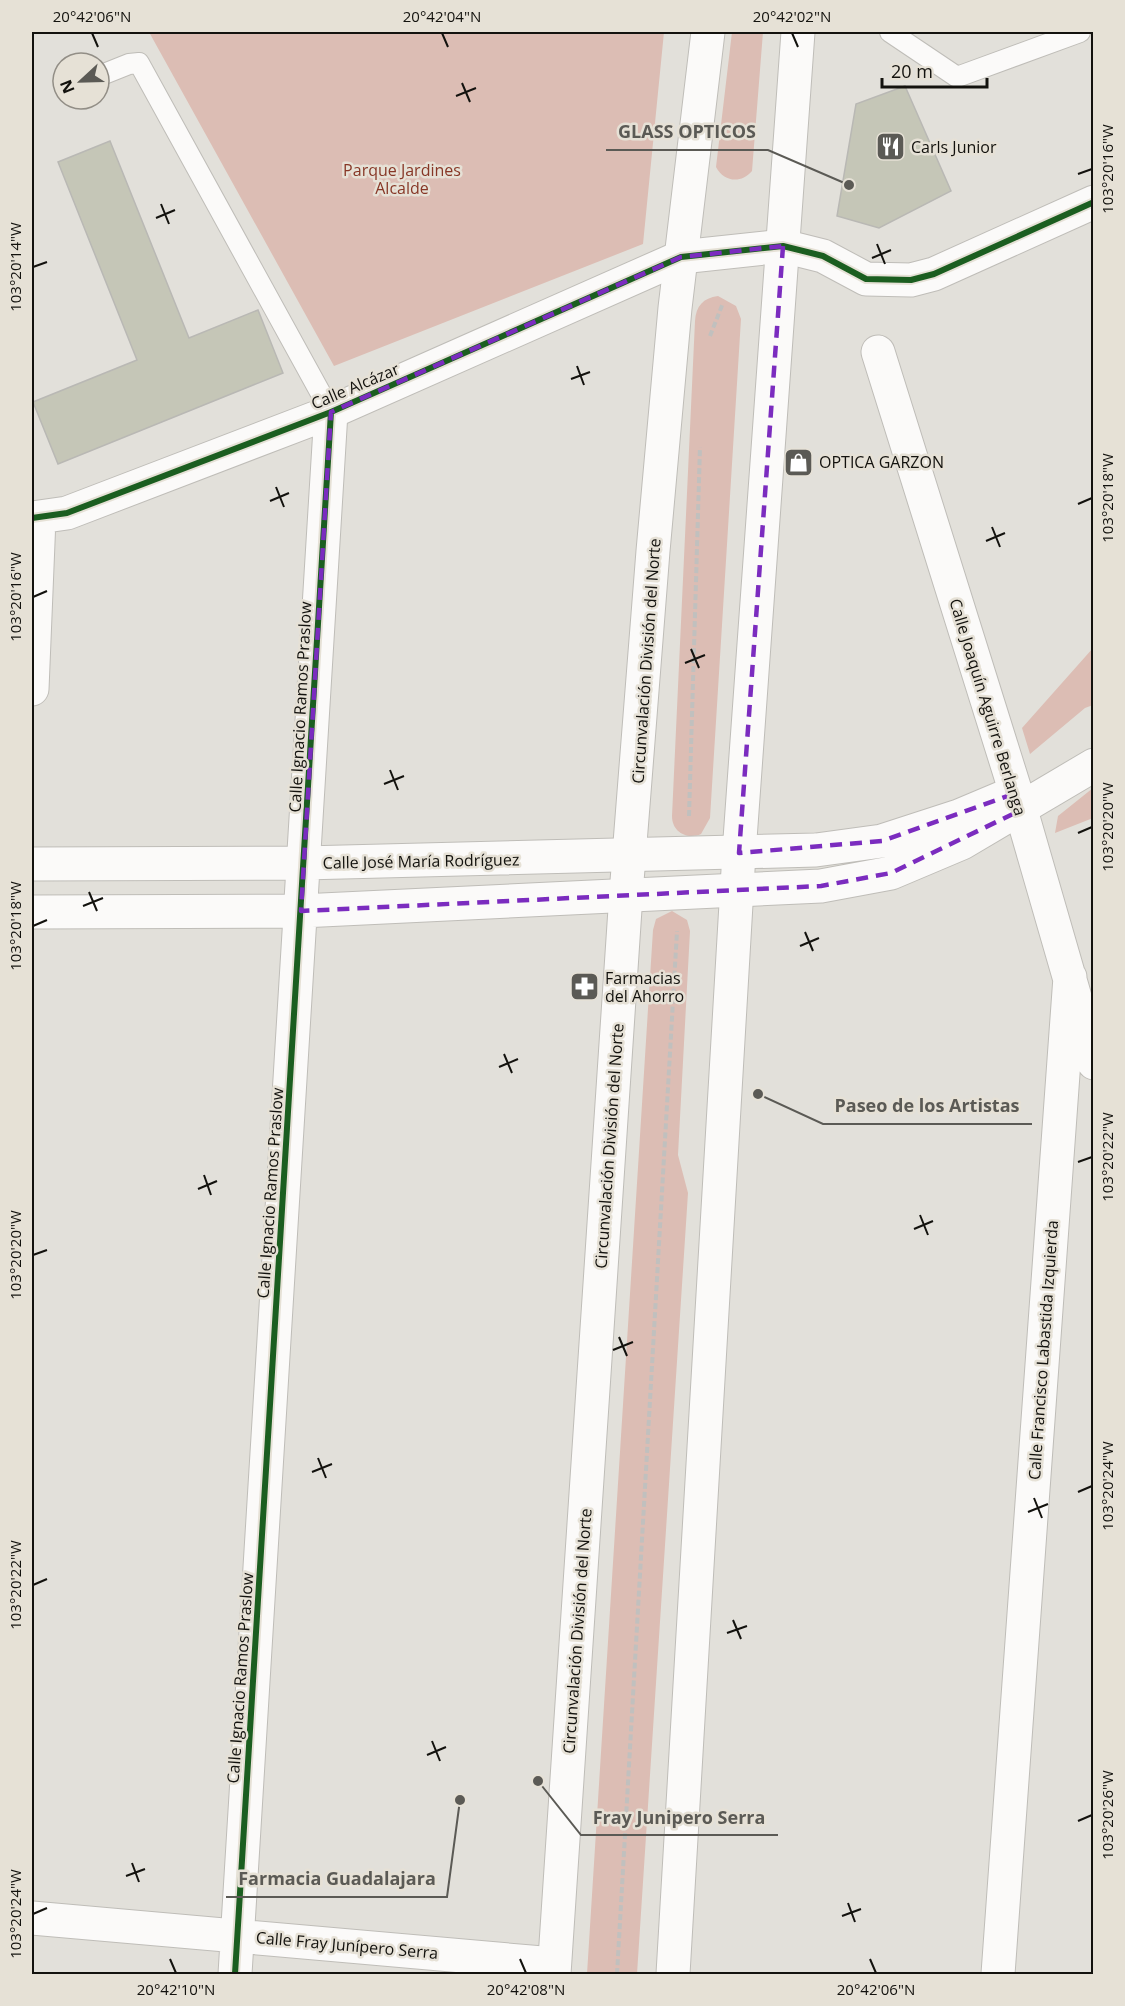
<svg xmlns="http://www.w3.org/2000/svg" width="1125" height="2006" font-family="'Open Sans',sans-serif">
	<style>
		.green { fill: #dcbdb4 }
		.building { fill: #c5c6b7; stroke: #b9b8b4; stroke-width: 1.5 }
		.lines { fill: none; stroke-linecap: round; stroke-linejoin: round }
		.lane-casing { stroke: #bfbdb8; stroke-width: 22 }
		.street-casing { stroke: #bfbdb8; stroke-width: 35 }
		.primary-casing { stroke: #bfbdb8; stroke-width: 35 }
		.path { stroke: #c1c0be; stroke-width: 4; stroke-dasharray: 6 3; stroke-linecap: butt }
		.lane { stroke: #fbfaf9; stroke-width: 20 }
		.street { stroke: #fbfaf9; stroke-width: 33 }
		.primary { stroke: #fbfaf9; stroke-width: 33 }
		.cycleway-casing { stroke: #e6e1d6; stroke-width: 10 }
		.cycleway { stroke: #1b5e20; stroke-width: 6 }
		.marked { fill: none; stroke: #7b2cbf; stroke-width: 4.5; stroke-dasharray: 12 8; stroke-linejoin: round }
		.ticks { fill: none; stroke: #13120e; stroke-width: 2 }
		.labels { text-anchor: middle; stroke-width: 5; stroke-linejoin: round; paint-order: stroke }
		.poi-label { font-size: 16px; fill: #13120e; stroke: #e6e1d6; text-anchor: start }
		.park-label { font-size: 16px; fill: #873726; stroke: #e6e1d6 }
		.street-label { font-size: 16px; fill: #13120e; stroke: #e6e1d6 }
		.leader { fill: none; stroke: #5b5a55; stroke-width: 2 }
		.callout-dot { fill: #5b5a55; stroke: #e6e1d6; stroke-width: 2 }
		.callout-label { font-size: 18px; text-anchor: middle; font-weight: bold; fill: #5b5a55; stroke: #e6e1d6; stroke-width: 5; stroke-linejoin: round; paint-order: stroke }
		.neatline { fill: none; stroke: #13120e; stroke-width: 2 }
		.ticks-label { font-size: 15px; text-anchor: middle; fill: #13120e }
	</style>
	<rect width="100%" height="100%" fill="#e2e0da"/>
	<path class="green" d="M149 32H664L643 244 334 366Z
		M732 32H763L752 171C741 184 724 182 716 167Z
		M718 296 736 306 741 319 710 818 701 834C687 840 672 832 672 816L695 321C696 306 703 298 718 296Z
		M1093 648V705L1085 708 1030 754 1022 728Z
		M1093 788V818L1055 833 1058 816Z
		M672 911 687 920 690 931 678 1155 688 1193 637 1974H587L653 930 656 919Z"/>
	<path class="building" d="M905 86 951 191 879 228 837 216 856 104Z
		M110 141 189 338 258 310 283 373 58 464 33 402 137 360 58 162Z"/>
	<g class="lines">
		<defs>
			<path id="lane" d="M890 32 957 77 1080 32
				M99 76 129 64 139 63 331 412"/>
			<path id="street" d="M878 352 1016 793 1094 1063
				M32 518 67 513 331 412 681 257 783 246 823 256 866 279 911 280 934 274 1094 202
				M32 689 39 518
				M32 864 304 863 816 850 882 841 959 816 1016 792
				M32 912 301 911 821 886 891 873 962 843 1094 765
				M32 1918 554 1964
				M235 1974 331 412
				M998 1974 1070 977"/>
			<path id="primary" d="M554 1974 626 894 653 551 675 308 708 32
				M673 1974 739 853 798 32"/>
		</defs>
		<use href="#lane" class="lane-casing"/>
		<use href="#street" class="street-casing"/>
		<use href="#primary" class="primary-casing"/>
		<path class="path" d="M710 336 723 303
			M689 816 700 447
			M617 1974 677 931"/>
		<use href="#lane" class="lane"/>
		<use href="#street" class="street"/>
		<use href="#primary" class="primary"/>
		<defs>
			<path id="cycleway" d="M32 518 67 513 331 412 681 257 783 246 823 256 866 279 911 280 934 274 1094 202
				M235 1974 331 412"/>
		</defs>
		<use href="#cycleway" class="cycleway-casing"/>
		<use href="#cycleway" class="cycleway"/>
	</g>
	<path class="marked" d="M783 246 739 853 882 841 1016 793 1021 810 891 873 821 886 301 911 331 412 681 257Z"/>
	<path class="ticks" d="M92 33 98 47M442 33 448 47M792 33 798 47M462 83 470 102M456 96 476 88M1078 174 1092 169M161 204 169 224M156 218 175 210M877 244 885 264M872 258 891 250M33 267 47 262M577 366 584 385M571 379 590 372M276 487 284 507M270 501 289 493M1078 504 1092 498M992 527 1000 547M986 541 1005 533M33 597 47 591M691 649 699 668M685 663 705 655M390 770 398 790M384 784 404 776M1078 833 1092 827M89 892 97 911M83 906 103 898M33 926 47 920M805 932 813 951M800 946 819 938M504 1054 512 1073M499 1067 518 1059M1078 1162 1092 1157M204 1175 211 1195M198 1189 217 1181M920 1215 928 1235M914 1229 933 1221M33 1255 47 1250M619 1337 627 1356M613 1350 633 1342M318 1458 326 1478M312 1472 332 1464M1078 1492 1092 1486M1034 1498 1042 1518M1028 1512 1048 1504M33 1585 47 1579M733 1620 741 1639M727 1633 747 1626M432 1741 440 1761M427 1755 446 1747M1078 1821 1092 1815M132 1863 139 1882M126 1876 145 1869M848 1903 855 1922M33 1914 47 1908M842 1916 861 1909M170 1959 176 1973M520 1959 526 1973M870 1959 876 1973"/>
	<defs>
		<symbol id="restaurant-square" viewBox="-11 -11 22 22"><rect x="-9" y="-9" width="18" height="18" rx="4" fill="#5b5a55" stroke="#e6e1d6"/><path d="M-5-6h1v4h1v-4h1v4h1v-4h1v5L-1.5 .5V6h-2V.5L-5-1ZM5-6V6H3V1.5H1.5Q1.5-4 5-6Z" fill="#fff"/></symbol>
		<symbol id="shop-square" viewBox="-11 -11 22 22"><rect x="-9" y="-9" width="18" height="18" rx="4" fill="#5b5a55" stroke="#e6e1d6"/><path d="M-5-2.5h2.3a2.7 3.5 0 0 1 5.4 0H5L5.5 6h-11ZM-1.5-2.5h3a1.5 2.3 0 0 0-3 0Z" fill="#fff"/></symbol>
		<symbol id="pharmacy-square" viewBox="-11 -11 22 22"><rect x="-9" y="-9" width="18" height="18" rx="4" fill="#5b5a55" stroke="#e6e1d6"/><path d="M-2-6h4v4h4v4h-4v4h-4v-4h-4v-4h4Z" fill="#fff"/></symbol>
	</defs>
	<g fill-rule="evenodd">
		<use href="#restaurant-square" x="874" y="130" width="33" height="33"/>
		<use href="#shop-square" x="782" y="446" width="33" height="33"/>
		<use href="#pharmacy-square" x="568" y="970" width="33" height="33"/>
	</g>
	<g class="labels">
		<g class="poi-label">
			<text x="911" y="153">Carls Junior</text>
			<text x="819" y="468">OPTICA GARZON</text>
			<text x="605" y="984">Farmacias<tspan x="605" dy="18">del Ahorro</tspan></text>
		</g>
		<g class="park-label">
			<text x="402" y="176">Parque Jardines<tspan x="402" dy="18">Alcalde</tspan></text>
		</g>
		<g class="street-label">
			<text transform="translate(355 386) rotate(-23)" y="6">Calle Alcázar</text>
			<text transform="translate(646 661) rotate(-86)" y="6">Circunvalación División del Norte</text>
			<text transform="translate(300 707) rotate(-87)" y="6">Calle Ignacio Ramos Praslow</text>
			<text transform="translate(988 707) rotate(73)" y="6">Calle Joaquín Aguirre Berlanga</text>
			<text transform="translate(421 861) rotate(-1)" y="6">Calle José María Rodríguez</text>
			<text transform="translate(609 1146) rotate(-86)" y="6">Circunvalación División del Norte</text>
			<text transform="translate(270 1193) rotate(-86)" y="6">Calle Ignacio Ramos Praslow</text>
			<text transform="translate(1043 1350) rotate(-86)" y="6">Calle Francisco Labastida Izquierda</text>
			<text transform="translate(577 1631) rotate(-86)" y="6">Circunvalación División del Norte</text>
			<text transform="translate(240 1678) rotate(-86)" y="6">Calle Ignacio Ramos Praslow</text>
			<text transform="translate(347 1945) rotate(5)" y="6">Calle Fray Junípero Serra</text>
		</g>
	</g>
	<path class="leader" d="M849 185L768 150H606M758 1094L823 1124H1032M538 1781L581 1835H778M460 1800L447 1897H226"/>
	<g class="callout-dot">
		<circle cx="849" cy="185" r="6"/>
		<circle cx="758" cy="1094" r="6"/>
		<circle cx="538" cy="1781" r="6"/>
		<circle cx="460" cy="1800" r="6"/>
	</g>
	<g class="callout-label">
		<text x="687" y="138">GLASS OPTICOS</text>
		<text x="927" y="1112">Paseo de los Artistas</text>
		<text x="679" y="1824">Fray Junipero Serra</text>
		<text x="337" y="1885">Farmacia Guadalajara</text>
	</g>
	<rect width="1125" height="2006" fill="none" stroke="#e6e1d6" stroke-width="66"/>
	<g transform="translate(81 81) rotate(248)"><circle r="28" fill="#e6e1d6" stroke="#928e86" stroke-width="1.5"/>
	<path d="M0-4.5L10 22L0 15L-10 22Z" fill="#5b5a55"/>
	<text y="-9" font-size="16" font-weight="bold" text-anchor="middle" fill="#13120e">N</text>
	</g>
	<path d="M882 78v9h105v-9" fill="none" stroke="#13120e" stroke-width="3"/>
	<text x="891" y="78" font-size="18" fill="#13120e" stroke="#e6e1d6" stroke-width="4.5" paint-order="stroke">20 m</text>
	<rect x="33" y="33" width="1059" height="1940" class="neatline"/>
	<g class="ticks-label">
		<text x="92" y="22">20°42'06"N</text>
		<text x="442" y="22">20°42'04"N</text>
		<text x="792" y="22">20°42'02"N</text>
		<text transform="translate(1108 169) rotate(-90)" y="5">103°20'16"W</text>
		<text transform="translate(16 267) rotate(-90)" y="5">103°20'14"W</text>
		<text transform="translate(1108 498) rotate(-90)" y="5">103°20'18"W</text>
		<text transform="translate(16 597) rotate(-90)" y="5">103°20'16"W</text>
		<text transform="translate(1108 827) rotate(-90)" y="5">103°20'20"W</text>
		<text transform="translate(16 926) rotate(-90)" y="5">103°20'18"W</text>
		<text transform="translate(1108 1157) rotate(-90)" y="5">103°20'22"W</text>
		<text transform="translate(16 1255) rotate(-90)" y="5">103°20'20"W</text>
		<text transform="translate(1108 1486) rotate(-90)" y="5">103°20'24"W</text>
		<text transform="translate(16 1585) rotate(-90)" y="5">103°20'22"W</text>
		<text transform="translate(1108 1815) rotate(-90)" y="5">103°20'26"W</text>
		<text transform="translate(16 1914) rotate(-90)" y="5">103°20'24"W</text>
		<text x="176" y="1995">20°42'10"N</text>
		<text x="526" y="1995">20°42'08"N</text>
		<text x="876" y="1995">20°42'06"N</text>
	</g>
</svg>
